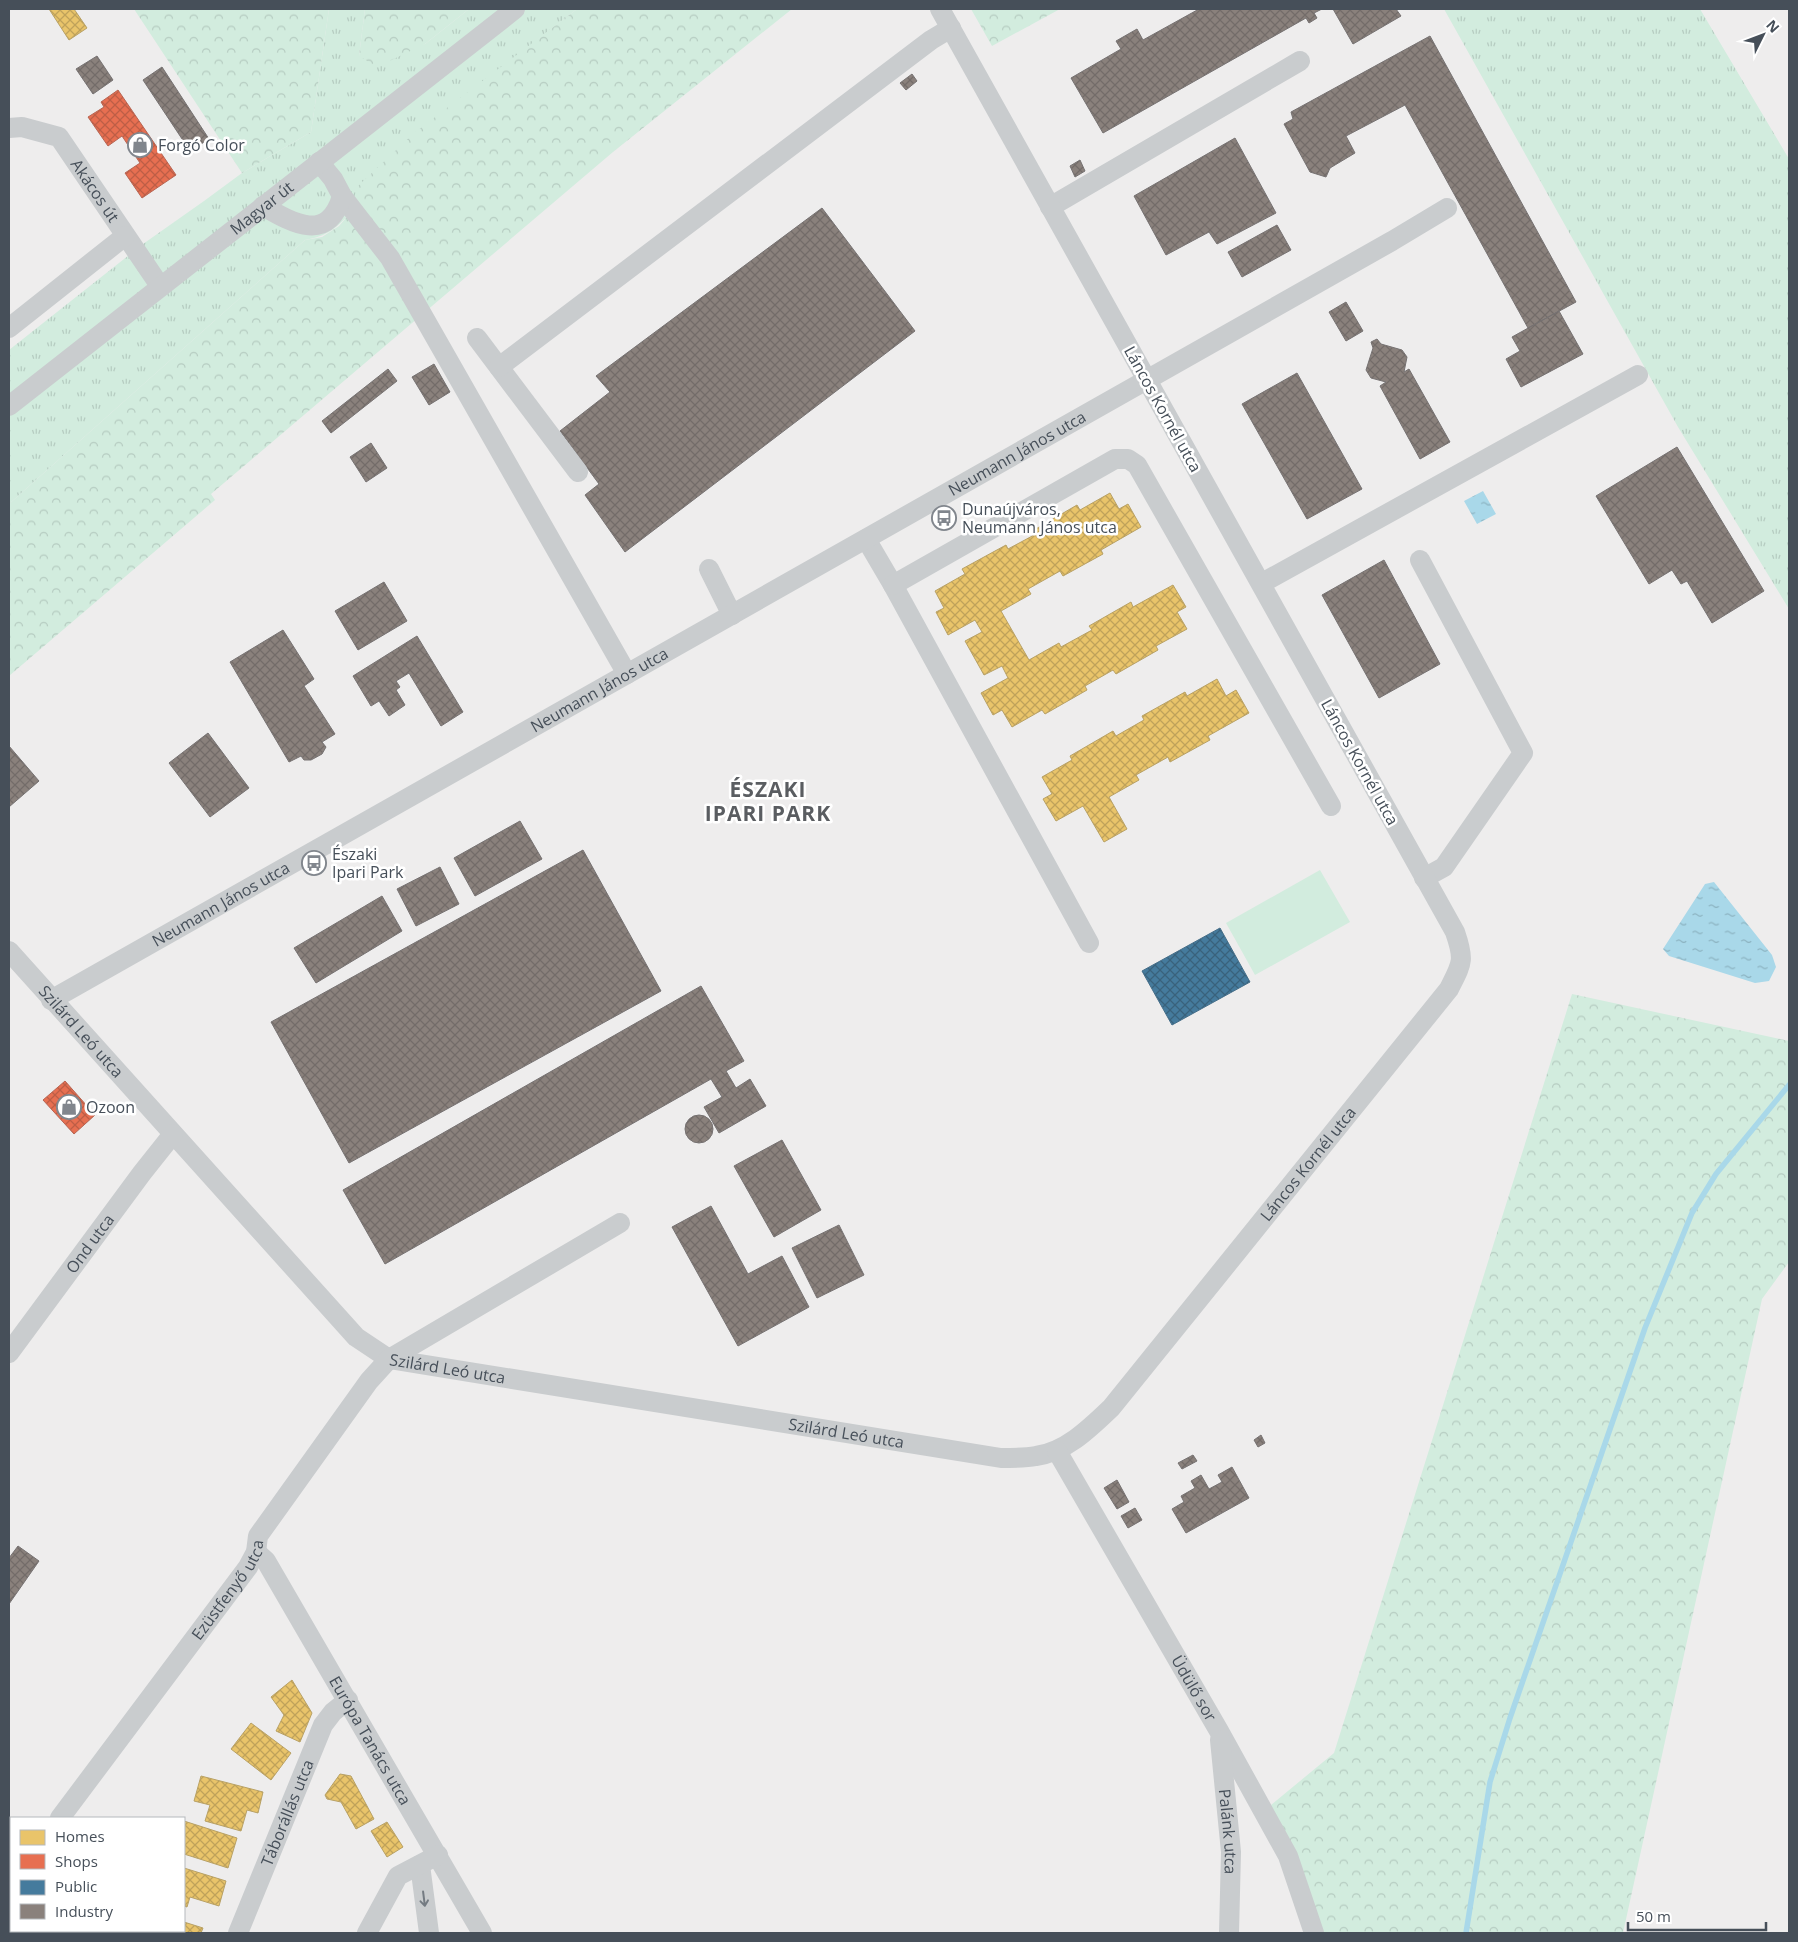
<svg xmlns="http://www.w3.org/2000/svg" width="1798" height="1942" font-family="'Open Sans',sans-serif">
	<style>
		.grass { fill: url(#grass-tufts) }
		.forest { fill: url(#forest-crowns) }
		.park { fill: #d2ecde }
		.water { fill: url(#water-ripples) }
		.homes { fill: url(#homes-cross-hatch); stroke: #b8a165 }
		.shops { fill: url(#shops-cross-hatch); stroke: #b76553 }
		.public { fill: url(#public-cross-hatch); stroke: #456e89 }
		.industry { fill: url(#industry-cross-hatch); stroke: #767272 }
		.lines { fill: none; stroke-linecap: round; stroke-linejoin: round }
		.stream { stroke: #a9d8e9; stroke-width: 5.5 }
		.minor { stroke: #c9ccce; stroke-width: 20 }
		.oneway { stroke: #747b82 }
		.labels { text-anchor: middle; stroke-width: 5; stroke-linejoin: round; paint-order: stroke }
		.poi-label { font-size: 16px; fill: #464f59; stroke: #fff; text-anchor: start }
		.street-label { font-size: 16px; fill: #464f59; stroke: #fff }
		.district-label { font-size: 21px; font-weight: bold; letter-spacing: 1px; fill: #5a5d61; stroke: #fff }
	</style>
	<defs>
		<pattern id="grass-tufts" width="24" height="20" patternUnits="userSpaceOnUse" patternTransform="scale(1.25)"><rect width="24" height="20" fill="#d2ecde"/><path d="M3 7l-1-3M5 7V3M7 7l1-3M15 17l-1-3M17 17v-4M19 17l1-3" fill="none" stroke="#b6ccc1"/></pattern>
		<pattern id="forest-crowns" width="20" height="18" patternUnits="userSpaceOnUse" patternTransform="scale(1.25)"><rect width="20" height="18" fill="#d2ecde"/><path d="M2 6a3 3 0 1 1 6 0M12 15a3 3 0 1 1 6 0" fill="none" stroke="#b6ccc1"/></pattern>
		<pattern id="water-ripples" width="26" height="14" patternUnits="userSpaceOnUse" patternTransform="scale(1.25)"><rect width="26" height="14" fill="#a9d8e9"/><path d="M2 4q2-2 4 0t4 0M15 11q2-2 4 0t4 0" fill="none" stroke="#8bb2c0"/></pattern>
		<pattern id="homes-cross-hatch" width="8" height="8" patternUnits="userSpaceOnUse" patternTransform="scale(1.25)"><rect width="8" height="8" fill="#e9c46a"/><path d="M0 0l8 8M0 8l8-8" fill="none" stroke="#bfa25a"/></pattern>
		<pattern id="shops-cross-hatch" width="8" height="8" patternUnits="userSpaceOnUse" patternTransform="scale(1.25)"><rect width="8" height="8" fill="#e76f51"/><path d="M0 0l8 8M0 8l8-8" fill="none" stroke="#bd5e46"/></pattern>
		<pattern id="public-cross-hatch" width="8" height="8" patternUnits="userSpaceOnUse" patternTransform="scale(1.25)"><rect width="8" height="8" fill="#457b9d"/><path d="M0 0l8 8M0 8l8-8" fill="none" stroke="#39627c"/></pattern>
		<pattern id="industry-cross-hatch" width="8" height="8" patternUnits="userSpaceOnUse" patternTransform="scale(1.25)"><rect width="8" height="8" fill="#8a817c"/><path d="M0 0l8 8M0 8l8-8" fill="none" stroke="#736c69"/></pattern>
	</defs>
	<rect width="100%" height="100%" fill="#eeeded"/>
	<path class="grass" d="M329 9H365L359 56 425 44 469 9H577L537 40 351 212C336 229 327 236 305 240L9 504V350L143 244 204 201 242 173 311 132Z
		M1444 9H1700L1789 159V609L1678 427Z"/>
	<path class="forest" d="M134 9H329L311 132 242 173Z
		M365 9H469L425 44 377 67 359 56Z
		M577 9H792L613 152 211 494 215 500 9 676V504L305 240 322 237 339 226 351 212 357 187 414 133Z
		M971 9H1060L992 46Z
		M1572 994 1789 1041V1262L1762 1299 1623 1933H1320L1271 1805 1334 1753Z"/>
	<path class="park" d="M1320 870 1350 922 1255 975 1226 923Z"/>
	<path class="water" d="M1483 491 1496 514 1477 524 1464 501Z
		M1714 882 1772 955 1776 967 1769 981 1755 983 1669 956 1663 949 1705 884Z"/>
	<path class="homes" d="M49 9H74L87 28 69 40Z
		M1110 493 1119 509 1128 504 1141 527 1101 550 1103 554 1063 576 1060 571 1028 589 1031 594 1001 611 1029 660 1059 643 1061 647 1092 630 1089 626 1131 602 1133 607 1173 585 1186 607 1177 612 1187 629 1156 646 1158 650 1116 674 1113 670 1085 686 1087 690 1045 714 1042 710 1012 727 1002 710 993 715 981 693 1008 678 1002 666 984 675 965 641 982 632 975 620 948 635 936 612 944 608 935 591 965 574 962 569 1006 545 1008 549 1036 534 1034 530 1077 505 1080 510Z
		M1217 679 1226 696 1236 690 1249 713 1208 736 1210 740 1170 762 1168 757 1136 775 1139 780 1109 797 1127 829 1104 842 1083 806 1056 821 1043 799 1052 794 1042 777 1072 760 1070 756 1113 731 1116 736 1144 720 1142 716 1185 692 1187 696Z
		M292 1680 312 1713 300 1742 276 1731 284 1715 271 1697Z
		M251 1723 291 1753 271 1780 231 1749Z
		M340 1774 351 1776 374 1819 356 1829 341 1802 327 1799 325 1795Z
		M201 1776 263 1792 258 1813 247 1810 241 1831 205 1821 210 1805 194 1801Z
		M184 1821 237 1838 228 1868 184 1854Z
		M387 1822 403 1847 387 1857 371 1831Z
		M184 1868 226 1881 219 1906 190 1897 187 1907 184 1906Z
		M184 1922 203 1928 201 1933H156L157 1931H184Z"/>
	<path class="shops" d="M118 90 176 175 142 198 125 173 140 163 122 136 108 146 88 117 104 107 101 102Z
		M65 1081 95 1115 74 1134 43 1100Z"/>
	<path class="public" d="M1220 928 1250 982 1172 1025 1142 971Z"/>
	<path class="industry" d="M1199 9H1322L1314 13 1317 18 1309 23 1306 18 1103 133 1071 78 1121 49 1116 41 1137 29 1143 40Z
		M1333 9H1396L1401 16 1353 44Z
		M1430 36 1576 302 1528 328 1405 105 1346 136 1355 153 1330 168 1326 177 1310 172 1284 124 1293 119 1291 112Z
		M97 56 113 80 93 94 76 69Z
		M162 67 209 139 190 151 143 80Z
		M912 74 917 81 906 90 900 83Z
		M1235 138 1276 213 1217 244 1209 232 1166 255 1134 196Z
		M1080 160 1085 171 1075 177 1070 166Z
		M822 208 915 331 625 552 585 495 599 484 560 431 610 392 596 376Z
		M1277 225 1291 250 1242 277 1228 252Z
		M1346 302 1363 331 1346 341 1329 312Z
		M1559 311 1583 354 1521 387 1506 359 1520 351 1512 337Z
		M1377 339 1381 344 1402 350 1407 357 1404 372 1409 369 1450 442 1420 459 1380 386 1386 382 1371 378 1366 370 1373 348 1371 342Z
		M434 364 450 392 429 405 412 377Z
		M388 369 397 381 331 433 322 421Z
		M1297 373 1362 489 1307 519 1242 404Z
		M371 443 387 468 366 482 350 457Z
		M1677 447 1764 591 1712 623 1687 581 1681 584 1672 570 1649 584 1596 496Z
		M1384 560 1440 664 1379 698 1322 595Z
		M384 582 407 621 358 650 335 611Z
		M283 630 314 679 304 686 335 734 322 742 326 747 322 754 311 760H304L301 756 289 762 230 662Z
		M417 636 463 712 441 726 409 673 396 681 400 687 396 690 405 705 389 716 379 701 371 706 353 676Z
		M208 733 249 788 210 817 169 763Z
		M9 746 39 781 9 807Z
		M520 821 542 859 475 896 454 858Z
		M583 850 661 991 349 1163 271 1022Z
		M440 867 459 904 416 926 397 889Z
		M382 896 402 931 316 983 294 948Z
		M701 986 744 1061 726 1071 736 1088 750 1079 766 1106 719 1133 704 1107 722 1097 711 1079 385 1264 343 1190Z
		M685 1129a14 14 0 1 1 28 0a14 14 0 1 1-28 0Z
		M782 1140 821 1210 774 1237 734 1166Z
		M711 1206 748 1274 782 1256 809 1307 738 1346 672 1227Z
		M839 1225 864 1275 817 1298 792 1248Z
		M1261 1435 1265 1443 1258 1447 1254 1440Z
		M1193 1455 1197 1461 1182 1469 1178 1463Z
		M1232 1467 1249 1498 1186 1533 1172 1509 1184 1502 1181 1496 1195 1488 1191 1481 1201 1475 1209 1489 1222 1482 1218 1475Z
		M1117 1480 1129 1502 1117 1509 1104 1488Z
		M1135 1508 1142 1520 1128 1528 1121 1516Z
		M18 1546 39 1561 9 1604V1558Z"/>
	<g class="lines">
		<path class="stream" d="M1466 1933 1490 1782 1510 1718 1645 1328 1692 1213 1716 1174 1789 1085"/>
		<g class="minor">
			<path id="s1" d="M9 128 22 127 59 137 160 286"/>
			<path d="M319 162 333 179 342 196 390 258 627 674"/>
			<path d="M263 206C294 224 328 243 342 196"/>
			<path d="M1050 207 1300 61"/>
			<path d="M9 328 125 236"/>
			<path d="M477 338 578 472"/>
			<path d="M499 367 931 40 951 28"/>
			<path id="s2" d="M9 406 515 9"/>
			<path d="M866 539 893 585 1089 943"/>
			<path d="M1420 560 1523 753 1444 867 1424 878"/>
			<path d="M709 569 732 615"/>
			<path d="M1262 583 1638 375"/>
			<path d="M893 585 1115 459H1128L1137 465 1331 806"/>
			<path id="s3" d="M9 951 356 1337 389 1359 1001 1458C1013 1458 1025 1458 1036 1456 1066 1452 1090 1428 1111 1408L1449 989C1462 963 1465 961 1455 932L940 9"/>
			<path id="s4" d="M51 1000 1392 241 1447 208"/>
			<path id="s5" d="M9 1353 142 1173 173 1134"/>
			<path id="s6" d="M1057 1451 1219 1731 1288 1856 1314 1933"/>
			<path id="s7" d="M256 1552 266 1561 482 1933"/>
			<path id="s8" d="M1220 1740 1231 1852 1229 1933"/>
			<path id="s9" d="M60 1818 248 1567 256 1552 258 1536 369 1381 389 1359 620 1223"/>
			<path d="M420 1865 429 1933"/>
			<path d="M9 1887 11 1884"/>
			<path id="s10" d="M238 1933 323 1725 333 1712 348 1700"/>
			<path d="M367 1933 398 1876 438 1855"/>
		</g>
	</g>
	<defs><path id="oneway-shaft" d="M-6 0H5M1.5-3L5.5 0L1.5 3" fill="none" stroke-width="1.6" stroke-linecap="round" stroke-linejoin="round" transform="scale(1.25)"/></defs>
	<use class="oneway" href="#oneway-shaft" transform="translate(424 1899) rotate(83)"/>
	<defs>
		<symbol id="shop-ring" viewBox="-11 -11 22 22"><circle r="9.5" fill="#fff" stroke="#81868d" stroke-width="1.5"/><path d="M-5-2.5h2.3a2.7 3.5 0 0 1 5.4 0H5L5.5 6h-11ZM-1.5-2.5h3a1.5 2.3 0 0 0-3 0Z" fill="#81868d"/></symbol>
		<symbol id="bus-ring" viewBox="-11 -11 22 22"><circle r="9.5" fill="#fff" stroke="#81868d" stroke-width="1.5"/><path d="M-5-6H5V4H4V6H2V4H-2V6H-4V4H-5ZM-3.5-4V0h7V-4ZM-3.5 1.2v1.5H-2V1.2ZM2 1.2v1.5H3.5V1.2Z" fill="#81868d"/></symbol>
	</defs>
	<g fill-rule="evenodd">
		<use href="#shop-ring" x="126" y="131" width="28" height="28"/>
		<use href="#bus-ring" x="930" y="504" width="28" height="28"/>
		<use href="#bus-ring" x="300" y="849" width="28" height="28"/>
		<use href="#shop-ring" x="55" y="1093" width="28" height="28"/>
	</g>
	<g class="labels">
		<g class="poi-label">
			<text x="158" y="151">Forgó Color</text>
			<text x="962" y="515">Dunaújváros,<tspan x="962" dy="18">Neumann János utca</tspan></text>
			<text x="332" y="860">Északi<tspan x="332" dy="18">Ipari Park</tspan></text>
			<text x="86" y="1113">Ozoon</text>
		</g>
		<g class="street-label">
			<text dy="6" stroke="none"><textPath href="#s1" startOffset="116">Akácos út</textPath></text>
			<text dy="6" stroke="none"><textPath href="#s2" startOffset="321">Magyar út</textPath></text>
			<text transform="translate(1163 409) rotate(61)" y="6">Láncos Kornél utca</text>
			<text dy="6" stroke="none"><textPath href="#s4" startOffset="1110">Neumann János utca</textPath></text>
			<text dy="6" stroke="none"><textPath href="#s4" startOffset="630">Neumann János utca</textPath></text>
			<text transform="translate(1360 762) rotate(61)" y="6">Láncos Kornél utca</text>
			<text dy="6" stroke="none"><textPath href="#s4" startOffset="195">Neumann János utca</textPath></text>
			<text dy="6" stroke="none"><textPath href="#s3" startOffset="108">Szilárd Leó utca</textPath></text>
			<text dy="6" stroke="none"><textPath href="#s3" startOffset="1618">Láncos Kornél utca</textPath></text>
			<text dy="6" stroke="none"><textPath href="#s5" startOffset="136">Ond utca</textPath></text>
			<text dy="6" stroke="none"><textPath href="#s3" startOffset="618">Szilárd Leó utca</textPath></text>
			<text dy="6" stroke="none"><textPath href="#s3" startOffset="1022">Szilárd Leó utca</textPath></text>
			<text dy="6" stroke="none"><textPath href="#s9" startOffset="284">Ezüstfenyő utca</textPath></text>
			<text dy="6" stroke="none"><textPath href="#s6" startOffset="274">Üdülő sor</textPath></text>
			<text dy="6" stroke="none"><textPath href="#s7" startOffset="221">Európa Tanács utca</textPath></text>
			<text dy="6" stroke="none"><textPath href="#s10" startOffset="130">Táborállás utca</textPath></text>
			<text dy="6" stroke="none"><textPath href="#s8" startOffset="92">Palánk utca</textPath></text>
		</g>
		<g class="district-label">
			<text x="768" y="797">ÉSZAKI<tspan x="768" dy="24">IPARI PARK</tspan></text>
		</g>
	</g>
	<rect width="1798" height="1942" fill="none" stroke="#464f59" stroke-width="20"/>
	<rect x="10" y="1817" width="175" height="115" fill="#ffffff" stroke="#b5b9bd"/>
	<rect x="20" y="1830" width="25" height="15" fill="#e9c46a" stroke="#b5b9bd"/>
	<text x="55" y="1842" font-size="15" fill="#464f59">Homes</text>
	<rect x="20" y="1854" width="25" height="15" fill="#e76f51" stroke="#b5b9bd"/>
	<text x="55" y="1867" font-size="15" fill="#464f59">Shops</text>
	<rect x="20" y="1880" width="25" height="15" fill="#457b9d" stroke="#b5b9bd"/>
	<text x="55" y="1892" font-size="15" fill="#464f59">Public</text>
	<rect x="20" y="1904" width="25" height="15" fill="#8a817c" stroke="#b5b9bd"/>
	<text x="55" y="1917" font-size="15" fill="#464f59">Industry</text>
	<g transform="translate(1763 35) rotate(48)" stroke="#ffffff" stroke-width="4" paint-order="stroke">
	<path d="M0-4L9 19L0 12L-9 19Z" fill="#464f59"/>
	<text y="-8" font-size="14" font-weight="bold" text-anchor="middle" fill="#464f59">N</text>
	</g>
	<path d="M1628 1922v8h138v-8" fill="none" stroke="#464f59" stroke-width="2.5"/>
	<text x="1636" y="1922" font-size="15" fill="#464f59" stroke="#ffffff" stroke-width="4" paint-order="stroke">50 m</text>
</svg>
